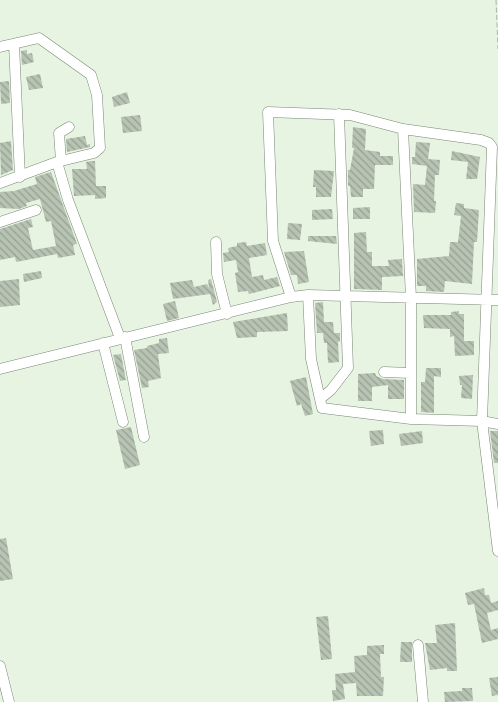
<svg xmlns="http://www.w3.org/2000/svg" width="498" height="702" font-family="'Open Sans',sans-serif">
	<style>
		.building { fill: url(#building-back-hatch) }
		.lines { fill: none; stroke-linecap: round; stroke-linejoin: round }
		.minor-casing { stroke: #7a8576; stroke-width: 11 }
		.path { stroke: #abb6a7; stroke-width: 1; stroke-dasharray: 5 2.5; stroke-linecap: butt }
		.minor { stroke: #fff; stroke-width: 10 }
	</style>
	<defs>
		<pattern id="building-back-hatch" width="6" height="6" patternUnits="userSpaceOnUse" patternTransform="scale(1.25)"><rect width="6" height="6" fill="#b7c3b3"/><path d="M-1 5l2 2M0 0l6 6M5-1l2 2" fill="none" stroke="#96a092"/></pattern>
	</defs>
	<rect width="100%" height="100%" fill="#e7f4e2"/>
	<path class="building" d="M27 50V54L32 53 34 62 22 65 21 51Z
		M40 74 43 88 29 90 26 77Z
		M9 81 10 103 1 104 0 82Z
		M127 92 130 103 114 107 112 97Z
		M140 115 142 131 123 133 121 117Z
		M353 127 366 129 365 150 380 152V156H393V165H375L374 189H363V197H351L350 186H348V170H350L354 148H352Z
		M85 136 87 145 90 144V147L67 152 66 139Z
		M11 141 13 170 1 175 0 143Z
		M416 142 430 143 428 159 440 160 439 175H435L434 201H436L435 213 414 212 413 184 425 185 427 166 412 164V157H415Z
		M452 151 480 157 477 179H466L468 162 451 160Z
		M92 161H95L96 186H106V198L95 199V195L74 196 72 169H87L86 162Z
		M314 170 334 171 331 197H316V187H313Z
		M51 172 77 244 73 245 75 255 58 258 57 254 16 262 15 257 0 260V229L31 219 33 227 28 228 33 250 56 246 51 221 46 222 40 199 26 203 27 206 19 209 0 208V192L14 191 37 184 35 177Z
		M456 203 464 204V208L479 210 477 242H474L472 284 445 281 444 292 426 291V286H417V259L449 256 450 242H458L461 216 454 215Z
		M370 207V219H353V208Z
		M332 209 333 219 312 220V210Z
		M288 223 302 224 300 240 287 239Z
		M366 232 367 252H372V266H389L388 260 402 259 403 276 382 277V290L354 289V233Z
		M308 236H336L337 244 308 241Z
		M246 242 247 246 265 243 267 255 249 258 252 277 263 275 264 280 277 277 280 286 249 294 248 291 238 292 235 273 238 272 236 260 224 262 223 253 229 252 228 248 237 246V243Z
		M304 251 309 282 298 284 297 275H291L284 252Z
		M41 271 42 278 24 282 23 274Z
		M19 279 20 305 0 307V281Z
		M211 279 217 302 213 305 210 294 173 299 170 283 192 280 194 287 207 284 209 288 208 280Z
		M175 301 179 318 167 321 163 304Z
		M323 302 324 322H333L334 333H340V341L338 342 339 362 328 363 327 343H324L323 333H317L315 303Z
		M459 311V314H464V341H474V355L455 356 454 336 450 337V329L424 328 423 315H451V312Z
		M287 313 288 331 257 332V337L237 338 233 322Z
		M167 338 169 353 158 354 161 378 148 381 149 387 142 388 134 350 147 348V346L159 343V339Z
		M121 354 126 380 120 381 113 355Z
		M426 368H441V377L434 376V413L421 412V382H425Z
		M375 373 376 376 383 379 404 380V399H388V385L372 387V401H358V374Z
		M473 375 472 399 461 398 462 385H460L459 376Z
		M306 377 313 414 305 416 301 404 297 406 290 381Z
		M131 427 140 465 125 469 116 430Z
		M383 430 384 444 371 446 369 431Z
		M422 431 423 443 401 446 399 434Z
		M490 431H498V463H494Z
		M6 538 13 579 0 581V539Z
		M484 588 485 595H489L491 603 498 601V610L487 613 491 630 498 628V639L482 643 474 604 468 605 465 593Z
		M328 616 332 659 321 660 316 617Z
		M455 623 457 671H447V668L430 670 425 643H437L435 625Z
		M401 642H412V662H400Z
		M384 645V654H380L381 677H384L383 696H357L356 683 343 684 345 699 333 701 332 690H336L335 674 355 672 354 656 367 655V646Z
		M498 677V695L492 696 489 678Z
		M462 688H472L473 701 445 702 444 692 462 691Z"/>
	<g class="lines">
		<defs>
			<path id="minor" d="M14 44 20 177
				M0 47 39 38 91 75 97 95 100 148 94 153 61 161
				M69 127 59 133 61 161 57 162 68 200 120 338
				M403 129 411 298V419
				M0 183 57 162
				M0 222 36 210
				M216 242 217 274 227 314
				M308 295 311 359 322 408 411 419 482 421 498 424
				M291 297 273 241 268 112 350 115 403 129 481 140 489 143 492 147 482 421 498 551
				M125 337 144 437
				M103 343 123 422
				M0 369 291 297 308 295 498 300
				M384 372 411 373
				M320 399 331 390 348 368 339 114
				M418 645 423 702
				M0 666 9 702"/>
		</defs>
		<use href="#minor" class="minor-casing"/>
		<path class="path" d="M496 0 498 49"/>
		<use href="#minor" class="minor"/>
	</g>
</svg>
